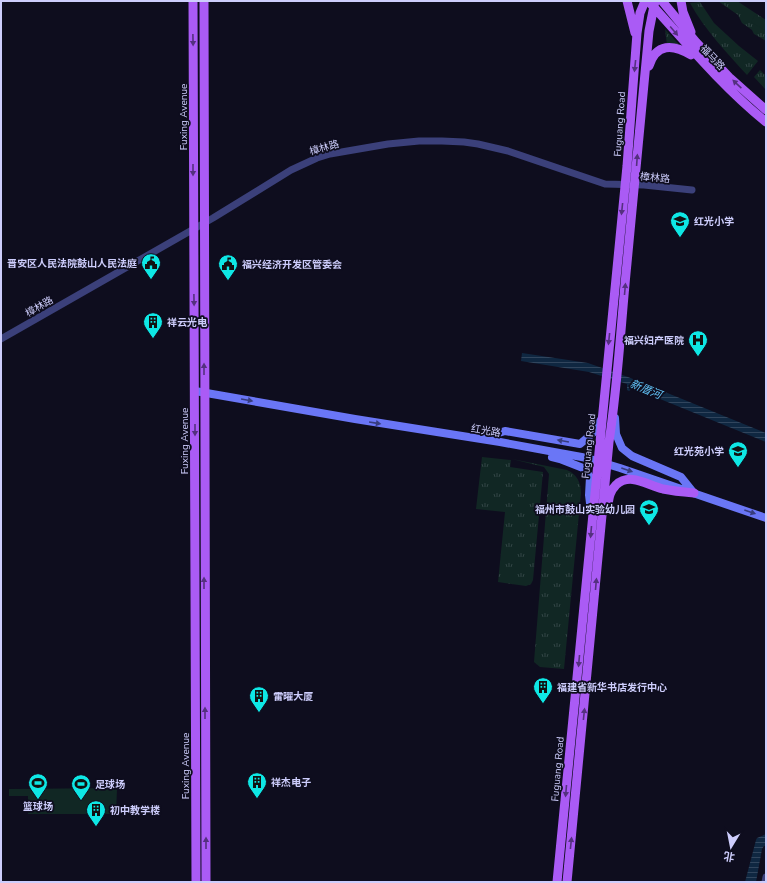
<svg xmlns="http://www.w3.org/2000/svg" width="767" height="883" font-family="'Nunito Sans','Noto Sans SC',sans-serif">
	<style>
		.grass { fill: url(#grass-tufts) }
		.pitch { fill: #112724 }
		.water { fill: url(#water-rules) }
		.lines { fill: none; stroke-linecap: round; stroke-linejoin: round }
		.tertiary { stroke: #3b407a; stroke-width: 7 }
		.secondary { stroke: #6a76f6; stroke-width: 8 }
		.primary { stroke: #aa5bf5; stroke-width: 9 }
		.oneway { fill: #54307f }
		.oneway2 { fill: #373c7f }
		.labels { text-anchor: middle; stroke-width: 3.5; stroke-linejoin: round; paint-order: stroke }
		.street-label { font-size: 10px; fill: #cdcdfc; stroke: #0e0d1e }
		.poi-label { font-size: 10px; font-weight: bold; fill: #cdcdfc; stroke: #0e0d1e; text-anchor: start }
		.water-label { font-size: 11px; font-style: italic; fill: #61c2f6; stroke: #0e0d1e }
	</style>
	<defs>
		<pattern id="grass-tufts" width="24" height="20" patternUnits="userSpaceOnUse"><rect width="24" height="20" fill="#112724"/><path d="M3 7l-1-3M5 7V3M7 7l1-3M15 17l-1-3M17 17v-4M19 17l1-3" fill="none" stroke="#324545"/></pattern>
		<pattern id="water-rules" width="6" height="5" patternUnits="userSpaceOnUse"><rect width="6" height="5" fill="#0f2741"/><path d="M0 2.5h6" fill="none" stroke="#31455d"/></pattern>
	</defs>
	<rect width="100%" height="100%" fill="#0e0d1e"/>
	<path class="grass" d="M718 1H737L766 20V41L754 34 752 30 742 23 738 15Z
		M700 2 714 23 739 46 758 61 747 75C726 52 705 30 690 3Z
		M665 29 682 48 667 45Z
		M760 70 766 76V90L754 77Z
		M482 457 511 460 510 467 543 472 533 580 531 584 526 586 498 582 505 512 476 509Z
		M512 459 567 470C577 474 581 483 581 493L564 669 540 667 534 662 549 474 544 467Z"/>
	<path class="pitch" d="M755 15 766 22V31L751 22Z
		M116 788 117 790 116 814H28V796H9V789Z"/>
	<path class="water" d="M522 353 588 363 628 377 766 433V442L633 388 629 391 627 390V384L589 372 521 361Z
		M766 834V846H764L762 849 756 882H745L756 840 757 838Z"/>
	<g class="lines">
		<path class="tertiary" d="M1 339 213 218 291 170 317 158 330 154 388 144 419 141H442L464 142 478 144 508 151 605 184 644 185 692 190
			M765 882 766 877"/>
		<path class="secondary" d="M195 391 355 419 500 442 587 458 620 468 766 518
			M615 418 616 434 622 448 632 456 681 477 693 492
			M483 438 505 431 580 444 594 432 602 418
			M552 457 560 459 583 468 590 477 589 495 591 511"/>
		<path class="primary" d="M193 1 196 882
			M204 1 206 882
			M627 1 635 33
			M662 1 696 42 729 77 766 110
			M681 1 683 12 691 32
			M651 4C688 45 723 87 766 122
			M649 66C656 43 673 44 691 55
			M608 505C609 497 610 491 616 485 630 472 647 485 663 489 673 491 683 492 694 493
			M557 882 627 166 637 33 640 13 645 1
			M567 882 609 442C618 383 621 323 627 263 634 186 642 108 649 31L655 1"/>
	</g>
	<defs><path id="oneway-solid" d="M-6-.8H1V-3.2L6.5 0L1 3.2V.8H-6Z"/></defs>
	<g class="oneway">
		<use href="#oneway-solid" transform="translate(674 31) rotate(50)"/>
		<use href="#oneway-solid" transform="translate(193 40) rotate(89)"/>
		<use href="#oneway-solid" transform="translate(635 66) rotate(96)"/>
		<use href="#oneway-solid" transform="translate(737 84) rotate(-137)"/>
		<use href="#oneway-solid" transform="translate(637 160) rotate(-86)"/>
		<use href="#oneway-solid" transform="translate(193 170) rotate(90)"/>
		<use href="#oneway-solid" transform="translate(622 209) rotate(96)"/>
		<use href="#oneway-solid" transform="translate(625 289) rotate(-85)"/>
		<use href="#oneway-solid" transform="translate(194 300) rotate(89)"/>
		<use href="#oneway-solid" transform="translate(609 339) rotate(96)"/>
		<use href="#oneway-solid" transform="translate(204 369) rotate(-90)"/>
		<use href="#oneway-solid" transform="translate(195 430) rotate(90)"/>
		<use href="#oneway-solid" transform="translate(591 532) rotate(95)"/>
		<use href="#oneway-solid" transform="translate(204 583) rotate(-90)"/>
		<use href="#oneway-solid" transform="translate(596 584) rotate(-85)"/>
		<use href="#oneway-solid" transform="translate(579 661) rotate(95)"/>
		<use href="#oneway-solid" transform="translate(205 713) rotate(-90)"/>
		<use href="#oneway-solid" transform="translate(584 714) rotate(-84)"/>
		<use href="#oneway-solid" transform="translate(566 791) rotate(95)"/>
		<use href="#oneway-solid" transform="translate(206 843) rotate(-90)"/>
		<use href="#oneway-solid" transform="translate(571 843) rotate(-84)"/>
	</g>
	<g class="oneway2">
		<use href="#oneway-solid" transform="translate(247 400) rotate(10)"/>
		<use href="#oneway-solid" transform="translate(375 423) rotate(9)"/>
		<use href="#oneway-solid" transform="translate(563 441) rotate(-170)"/>
		<use href="#oneway-solid" transform="translate(627 470) rotate(19)"/>
		<use href="#oneway-solid" transform="translate(750 512) rotate(19)"/>
	</g>
	<defs>
		<symbol id="school-pin" viewBox="-11 -11 22 30"><path d="M0 17L-7.5 6A9.5 9.5 0 1 1 7.5 6Z" fill="#0ee7e5" stroke="#0e0d1e"/><path d="M0-5L7-2L0 1L-7-2ZM-4 1L0 2.5L4 1V4Q0 6-4 4Z" fill="#111"/></symbol>
		<symbol id="civic-pin" viewBox="-11 -11 22 30"><path d="M0 17L-7.5 6A9.5 9.5 0 1 1 7.5 6Z" fill="#0ee7e5" stroke="#0e0d1e"/><path d="M-.6-6.5H3V-4.5H.6V-3L4-1V1h2V6H-6V1h2V-1L-.6-3ZM-1.2 2.5V6h2.4V2.5Z" fill="#111"/></symbol>
		<symbol id="building-pin" viewBox="-11 -11 22 30"><path d="M0 17L-7.5 6A9.5 9.5 0 1 1 7.5 6Z" fill="#0ee7e5" stroke="#0e0d1e"/><path d="M-4-6H4V6H1V3H-1V6H-4ZM-2.5-4.3h1.7v1.8h-1.7ZM.8-4.3h1.7v1.8H.8ZM-2.5-1h1.7V.8h-1.7ZM.8-1h1.7V.8H.8Z" fill="#111"/></symbol>
		<symbol id="hospital-pin" viewBox="-11 -11 22 30"><path d="M0 17L-7.5 6A9.5 9.5 0 1 1 7.5 6Z" fill="#0ee7e5" stroke="#0e0d1e"/><path d="M-5-5h3v3.5h4V-5h3V5h-3V1.5h-4V5h-3Z" fill="#111"/></symbol>
		<symbol id="stadium-pin" viewBox="-11 -11 22 30"><path d="M0 17L-7.5 6A9.5 9.5 0 1 1 7.5 6Z" fill="#0ee7e5" stroke="#0e0d1e"/><path d="M0-5a6.5 5 0 1 0 0 10a6.5 5 0 1 0 0-10ZM-3.5-1.8h7v3.6h-7Z" fill="#111"/></symbol>
	</defs>
	<g fill-rule="evenodd">
		<use href="#school-pin" x="669" y="210" width="22" height="30"/>
		<use href="#civic-pin" x="140" y="252" width="22" height="30"/>
		<use href="#civic-pin" x="217" y="253" width="22" height="30"/>
		<use href="#building-pin" x="142" y="311" width="22" height="30"/>
		<use href="#hospital-pin" x="687" y="329" width="22" height="30"/>
		<use href="#school-pin" x="727" y="440" width="22" height="30"/>
		<use href="#school-pin" x="638" y="498" width="22" height="30"/>
		<use href="#building-pin" x="532" y="676" width="22" height="30"/>
		<use href="#building-pin" x="248" y="685" width="22" height="30"/>
		<use href="#building-pin" x="246" y="771" width="22" height="30"/>
		<use href="#stadium-pin" x="27" y="772" width="22" height="30"/>
		<use href="#stadium-pin" x="70" y="773" width="22" height="30"/>
		<use href="#building-pin" x="85" y="799" width="22" height="30"/>
	</g>
	<g class="labels">
		<g class="street-label">
			<text transform="translate(713 57) rotate(46)" y="4">福马路</text>
			<text transform="translate(183 117) rotate(-90)" y="4">Fuxing Avenue</text>
			<text transform="translate(619 124) rotate(-86)" y="4">Fuguang Road</text>
			<text transform="translate(324 147) rotate(-16)" y="4">樟林路</text>
			<text transform="translate(655 177) rotate(5)" y="4">樟林路</text>
			<text transform="translate(39 306) rotate(-30)" y="4">樟林路</text>
			<text transform="translate(486 430) rotate(9)" y="4">红光路</text>
			<text transform="translate(184 441) rotate(-90)" y="4">Fuxing Avenue</text>
			<text transform="translate(588 446) rotate(-84)" y="4">Fuguang Road</text>
			<text transform="translate(185 766) rotate(-90)" y="4">Fuxing Avenue</text>
			<text transform="translate(557 769) rotate(-85)" y="4">Fuguang Road</text>
		</g>
		<g class="poi-label">
			<text x="694" y="225">红光小学</text>
			<text x="137" y="267" text-anchor="end">晋安区人民法院鼓山人民法庭</text>
			<text x="242" y="268">福兴经济开发区管委会</text>
			<text x="167" y="326">祥云光电</text>
			<text x="684" y="344" text-anchor="end">福兴妇产医院</text>
			<text x="724" y="455" text-anchor="end">红光苑小学</text>
			<text x="635" y="513" text-anchor="end">福州市鼓山实验幼儿园</text>
			<text x="557" y="691">福建省新华书店发行中心</text>
			<text x="273" y="700">雷曜大厦</text>
			<text x="271" y="786">祥杰电子</text>
			<text x="95" y="788">足球场</text>
			<text x="38" y="810" text-anchor="middle">篮球场</text>
			<text x="110" y="814">初中教学楼</text>
		</g>
		<g class="water-label">
			<text transform="translate(646 389) rotate(22)" y="4">新厝河</text>
		</g>
	</g>
	<rect width="767" height="883" fill="none" stroke="#cdcdfc" stroke-width="4"/>
	<g transform="translate(731 847) rotate(190)" stroke="#0e0d1e" stroke-width="3" paint-order="stroke">
	<path d="M0-3L7 15L0 10L-7 15Z" fill="#cdcdfc"/>
	<text y="-6" font-size="11" font-weight="bold" text-anchor="middle" fill="#cdcdfc">北</text>
	</g>
</svg>
